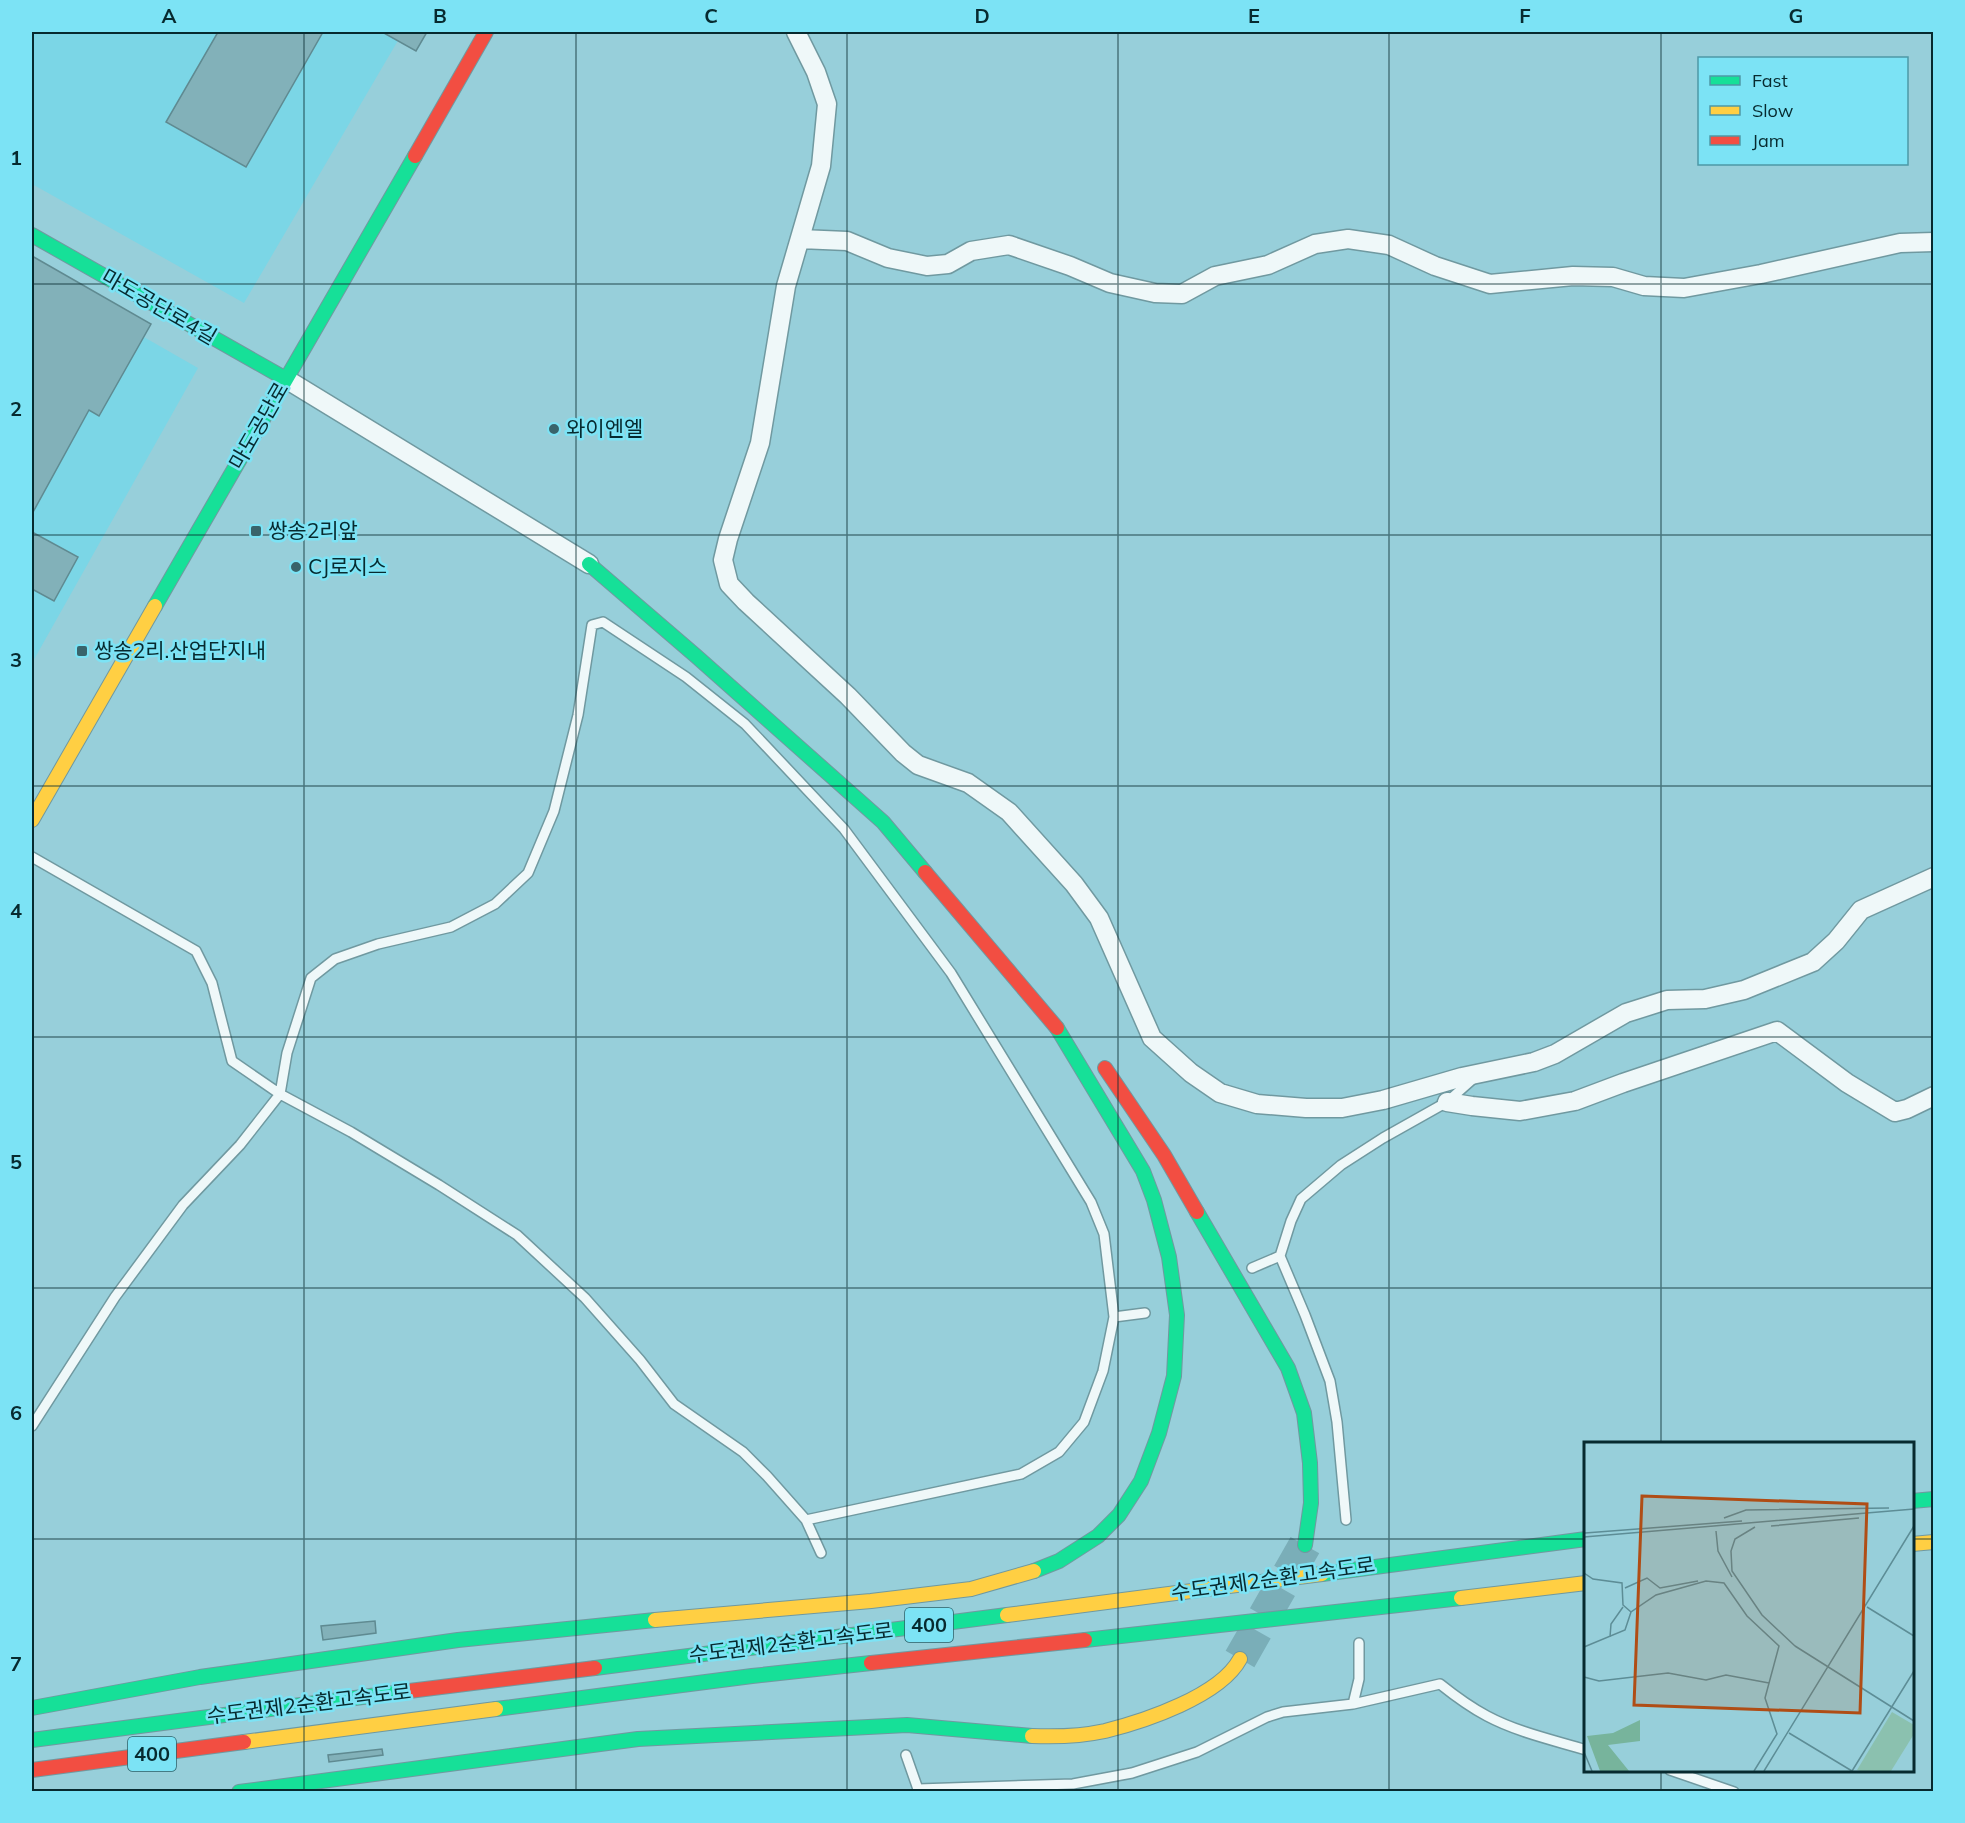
<svg xmlns="http://www.w3.org/2000/svg" width="1965" height="1823" font-family="Mulish,'Noto Sans KR',sans-serif">
	<style>
		.built { fill: #7bd6e6 }
		.building { fill: #82b1b9; stroke: #5f8a91; stroke-width: 1.5 }
		.lines { fill: none; stroke-linecap: round; stroke-linejoin: round }
		.highway-tunnel { stroke: #7aaeb8; stroke-width: 33; stroke-dasharray: 33 16; stroke-linecap: butt }
		.lane-casing { stroke: #7099a0; stroke-width: 12 }
		.street-casing { stroke: #7099a0; stroke-width: 21 }
		.fast-casing { stroke: #7099a0; stroke-width: 16 }
		.slow-casing { stroke: #7099a0; stroke-width: 16 }
		.jam-casing { stroke: #7099a0; stroke-width: 16 }
		.lane { stroke: #eff8f9; stroke-width: 9 }
		.street { stroke: #eff8f9; stroke-width: 18 }
		.fast { stroke: #16e098; stroke-width: 14 }
		.slow { stroke: #ffcf43; stroke-width: 14 }
		.jam { stroke: #f24e42; stroke-width: 14 }
		.grid { fill: none; stroke: #072a2f; stroke-width: 1.5; stroke-opacity: 0.55 }
		.poi-dot { fill: #39646b; stroke: #7ce3f5; stroke-width: 2 }
		.labels { text-anchor: middle; stroke-width: 5; stroke-linejoin: round; paint-order: stroke }
		.shield { fill: #7ce3f5; stroke: #2a626a; stroke-width: 1.5 }
		.shield-label { font-size: 20px; font-weight: bold; fill: #072a2f }
		.street-label { font-size: 21px; fill: #072a2f; stroke: #7ce3f5 }
		.poi-label { font-size: 21px; fill: #072a2f; stroke: #7ce3f5; text-anchor: start }
		.inset-road { fill: none; stroke: #5d8d96; stroke-width: 1.5 }
		.view { fill: #b04d15; fill-opacity: 0.15; stroke: #b04d15; stroke-width: 3 }
		.inset-edge { fill: none; stroke: #072a2f; stroke-width: 3 }
		.neatline { fill: none; stroke: #072a2f; stroke-width: 2 }
		.grid-label { font-size: 20px; text-anchor: middle; font-weight: bold; fill: #072a2f }
	</style>
	<rect width="100%" height="100%" fill="#97cfda"/>
	<path class="built" d="M32 32H403L244 303 32 184Z
		M32 273 198 368 32 663Z"/>
	<path class="building" d="M218 32H323L246 167 166 122Z
		M382 32H427L416 51Z
		M32 256 151 324 99 416 89 410 32 514Z
		M32 532 78 557 54 601 32 589Z
		M375 1621 376 1633 323 1640 321 1626Z
		M382 1749 383 1755 329 1762 328 1755Z"/>
	<g class="lines">
		<path class="highway-tunnel" d="M1240 1659 1305 1545"/>
		<defs>
			<path id="lane" d="M32 857 196 951 212 983 232 1061 280 1094 351 1132 439 1185 517 1235 585 1298 640 1360 674 1404 743 1452 767 1476 806 1520 821 1553
				M1280 1256 1305 1315 1330 1381 1337 1422 1346 1520
				M1252 1268 1280 1256 1291 1221 1301 1199 1341 1165 1383 1138 1447 1102 1474 1078
				M1114 1317 1145 1313
				M32 1426 115 1297 183 1205 240 1145 280 1094 287 1053 311 978 335 959 378 944 451 927 495 904 528 873 554 811 578 715 592 625 603 622 686 677 745 724 844 829 951 973 1091 1202 1104 1234 1114 1317 1103 1371 1084 1422 1059 1452 1021 1474 806 1520
				M1353 1704 1359 1679V1643
				M906 1755 919 1792
				M1670 1770 1734 1792
				M918 1789 1073 1784 1132 1773 1197 1752 1267 1717 1283 1712 1353 1704 1440 1684C1455 1696 1470 1707 1487 1716 1517 1732 1553 1740 1586 1750"/>
			<path id="street" d="M796 32 816 72 827 104 821 166 786 286 760 443 728 539 723 560 729 584 746 602 848 696 903 753 918 765 968 783 1009 812 1074 884 1099 918 1152 1038 1191 1073 1220 1093 1257 1104 1306 1108H1342L1383 1100 1462 1077 1534 1062 1555 1054 1626 1013 1667 1000 1705 999 1744 990 1813 962 1836 941 1861 910 1934 877
				M800 239 847 241 888 258 927 266 948 264 971 251 1009 245 1070 266 1110 283 1155 293 1182 294 1215 276 1268 265 1315 244 1348 239 1389 245 1435 266 1490 284 1573 276 1613 277 1644 286 1684 288 1761 274 1900 243 1934 242
				M286 379 589 564
				M1447 1102 1472 1106 1520 1111 1575 1101 1623 1083 1777 1031 1847 1083 1895 1112 1907 1109 1934 1096"/>
			<path id="fast" d="M32 235 286 379
				M589 564 696 656 883 822 925 872
				M155 606 415 156
				M1197 1212 1288 1368 1304 1413 1310 1463 1311 1503 1305 1545
				M1912 1501 1934 1499
				M1034 1571 1059 1561 1098 1536 1119 1515 1141 1481 1159 1433 1174 1376 1177 1315 1169 1257 1154 1200 1143 1171 1057 1028
				M1322 1574 1586 1539
				M1085 1640 1461 1598
				M595 1668 1007 1615
				M32 1708 200 1677 458 1640 655 1620
				M496 1709 752 1676 871 1663
				M32 1740 401 1692
				M239 1792 638 1739 907 1725 1032 1736"/>
			<path id="slow" d="M32 820 155 606
				M1912 1544 1934 1542
				M1461 1598 1586 1583
				M1007 1615 1322 1574
				M655 1620 871 1601 971 1589 1034 1571
				M1032 1736C1056 1737 1082 1736 1105 1731 1145 1721 1220 1696 1240 1659
				M244 1742 496 1709"/>
			<path id="jam" d="M415 156 486 32
				M925 872 1057 1028
				M1105 1068 1164 1155 1197 1212
				M871 1663 1085 1640
				M401 1692 595 1668
				M32 1770 244 1742"/>
		</defs>
		<use href="#lane" class="lane-casing"/>
		<use href="#street" class="street-casing"/>
		<use href="#fast" class="fast-casing"/>
		<use href="#slow" class="slow-casing"/>
		<use href="#jam" class="jam-casing"/>
		<use href="#lane" class="lane"/>
		<use href="#street" class="street"/>
		<use href="#fast" class="fast"/>
		<use href="#slow" class="slow"/>
		<use href="#jam" class="jam"/>
	</g>
	<path class="grid" d="M304 32V1792M576 32V1792M847 32V1792M1118 32V1792M1389 32V1792M1661 32V1444M32 284H1934M32 535H1934M32 786H1934M32 1037H1934M32 1288H1934M32 1539H1586M1912 1539H1934M1661 1770V1792"/>
	<g class="poi-dot">
		<circle cx="554" cy="429" r="6"/>
		<rect x="250" y="525" width="12" height="12" rx="3"/>
		<circle cx="296" cy="567" r="6"/>
		<rect x="76" y="645" width="12" height="12" rx="3"/>
	</g>
	<g class="labels">
		<g class="shield">
			<rect x="905" y="1608" width="48" height="34" rx="4.5"/>
			<rect x="128" y="1737" width="48" height="34" rx="4.5"/>
		</g>
		<g class="shield-label">
			<text x="929" y="1632">400</text>
			<text x="152" y="1761">400</text>
		</g>
		<g class="street-label">
			<text transform="translate(159 307) rotate(30)" y="7">마도공단로4길</text>
			<text transform="translate(259 426) rotate(-60)" y="7">마도공단로</text>
			<text transform="translate(1273 1579) rotate(-8)" y="7">수도권제2순환고속도로</text>
			<text transform="translate(791 1643) rotate(-7)" y="7">수도권제2순환고속도로</text>
			<text transform="translate(309 1704) rotate(-7)" y="7">수도권제2순환고속도로</text>
		</g>
		<g class="poi-label">
			<text x="566" y="436">와이엔엘</text>
			<text x="268" y="538">쌍송2리앞</text>
			<text x="308" y="574">CJ로지스</text>
			<text x="94" y="658">쌍송2리.산업단지내</text>
		</g>
	</g>
	<g transform="translate(1584 1442)">
		<rect width="330" height="330" fill="#97cfda"/>
		<path d="M308 270 330 283V292L307 329H276L273 328Z" fill="#8bc1af"/>
		<path d="M56 278V299L24 303 45 329H16L3 294 29 291Z" fill="#77b49c"/>
		<path class="inset-road" d="M140 76 162 68 305 66M187 84 275 76M171 85 151 97 147 109 148 129 178 173 211 204M132 89 134 109 148 135M1 91 158 79M0 95 330 67M0 131 9 137 38 141 39 163 47 170M41 146 63 136 76 146 114 139M283 165 330 194M26 195 27 182 39 165M211 204 330 279M0 205 41 188 47 170 72 153 122 139 140 141 163 174 195 204 181 256 193 292 170 329M0 235 15 239 84 231 122 238 142 233 185 241M205 291 268 329M0 310 8 329M180 329 330 84M268 329 330 229"/>
		<path class="view" d="M58 54 283 62 276 271 50 263Z"/>
		<rect width="330" height="330" class="inset-edge"/>
	</g>
	<rect width="1965" height="1823" fill="none" stroke="#7ce3f5" stroke-width="66"/>
	<rect x="1698" y="57" width="210" height="108" fill="#7ce3f5" stroke="#4d99a6" stroke-width="1.5"/>
	<rect x="1710" y="76" width="30" height="9" fill="#16e098" stroke="#4d99a6" stroke-width="1.5"/>
	<text x="1752" y="87" font-size="18" fill="#072a2f">Fast</text>
	<rect x="1710" y="106" width="30" height="9" fill="#ffcf43" stroke="#4d99a6" stroke-width="1.5"/>
	<text x="1752" y="117" font-size="18" fill="#072a2f">Slow</text>
	<rect x="1710" y="136" width="30" height="9" fill="#f24e42" stroke="#4d99a6" stroke-width="1.5"/>
	<text x="1752" y="147" font-size="18" fill="#072a2f">Jam</text>
	<rect x="33" y="33" width="1899" height="1757" class="neatline"/>
	<g class="grid-label">
		<text x="169" y="23">A</text>
		<text x="440" y="23">B</text>
		<text x="711" y="23">C</text>
		<text x="982" y="23">D</text>
		<text x="1254" y="23">E</text>
		<text x="1525" y="23">F</text>
		<text x="1796" y="23">G</text>
		<text x="16" y="165">1</text>
		<text x="16" y="416">2</text>
		<text x="16" y="667">3</text>
		<text x="16" y="918">4</text>
		<text x="16" y="1169">5</text>
		<text x="16" y="1420">6</text>
		<text x="16" y="1671">7</text>
	</g>
</svg>
